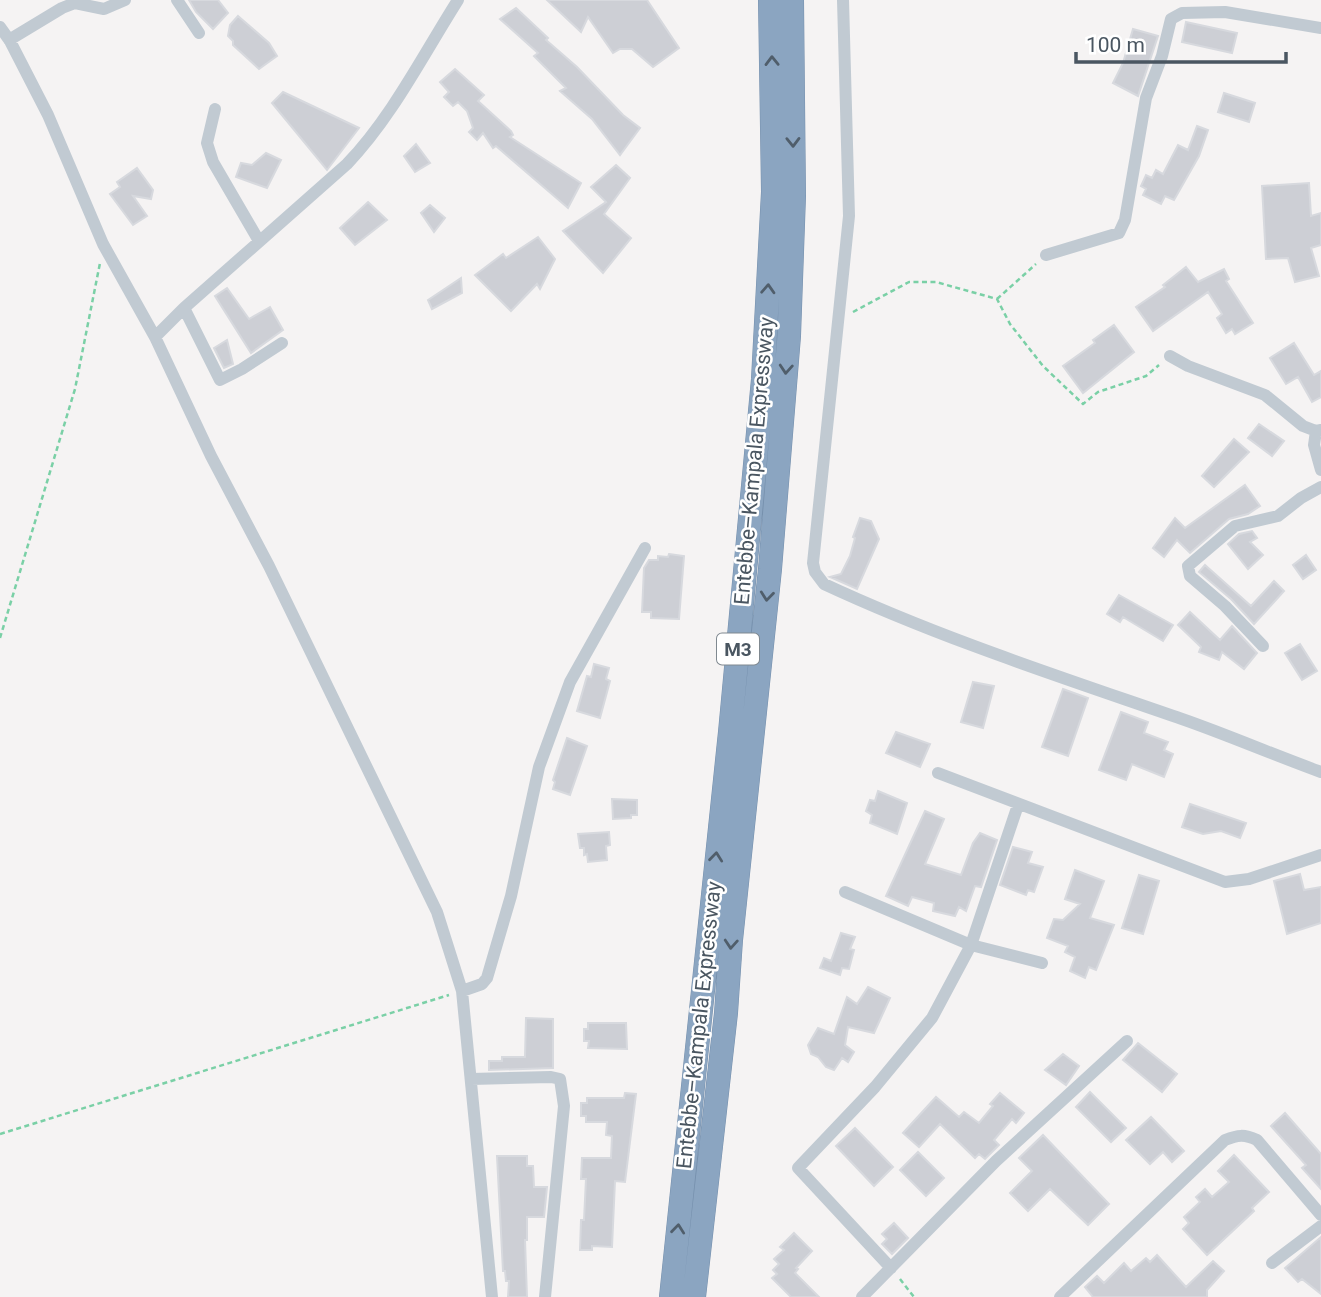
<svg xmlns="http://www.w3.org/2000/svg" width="1321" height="1297" font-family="Roboto,sans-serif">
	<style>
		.building { fill: #cdcfd5; stroke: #d7d9de; stroke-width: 2 }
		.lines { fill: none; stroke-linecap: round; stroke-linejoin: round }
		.highway-casing { stroke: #7690ad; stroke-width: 24 }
		.path { stroke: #7ad0a6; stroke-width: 2.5; stroke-dasharray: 5 3.5; stroke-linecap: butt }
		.street { stroke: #c1cad2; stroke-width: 12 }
		.highway { stroke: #8ba5c1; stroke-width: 23 }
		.oneway { stroke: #505e6b }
		.labels { text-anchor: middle; stroke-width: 5; stroke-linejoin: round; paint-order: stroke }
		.shield { fill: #fff; stroke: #808990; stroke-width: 2 }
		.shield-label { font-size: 19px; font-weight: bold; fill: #4a5661 }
		.street-label { font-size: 21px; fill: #4a5661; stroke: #fff }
	</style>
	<rect width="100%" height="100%" fill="#f5f3f3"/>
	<path class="building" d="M189 0H218L228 13 213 29 196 12Z
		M547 0H647L679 48 653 67 632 49H620L613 53 588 17 581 32Z
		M516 8 548 38 546 40 577 67 623 115 640 128 620 155 592 119 560 91 566 88 534 56 538 53 500 19Z
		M238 16 269 43 277 56 259 69 233 45V41L228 36 230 25Z
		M1186 22 1237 33 1232 53 1182 42Z
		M1133 29 1158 36 1138 96 1113 83 1123 63Z
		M455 69 484 95 478 101 511 131 513 135 510 137 581 183 568 208 496 146 493 148 483 133 477 140 469 132 473 128 467 111 458 102 453 106 444 97 449 92 440 82Z
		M283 92 359 128 327 170 272 103Z
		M1224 93 1255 103 1249 122 1218 112Z
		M1197 126 1208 130 1199 156 1174 200 1165 196 1161 204 1143 195 1146 189 1141 186 1146 175 1152 178 1156 170 1163 174 1178 145 1188 150Z
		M416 144 430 163 415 172 404 156Z
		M266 153 281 160 267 188 236 177 241 163 252 165Z
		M616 165 630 178 604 214 631 238 603 273 563 231 606 202 591 187Z
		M137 168 153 190 151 199 133 196 147 216 133 225 110 194 120 187 117 182Z
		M1309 183 1311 216 1321 213V245L1311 248 1319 276 1295 282 1288 258 1266 259 1262 186Z
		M368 202 387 220 355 245 340 228Z
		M430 205 445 218 434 232 421 213Z
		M538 237 555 259 540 289 537 284 511 311 475 275 503 254 506 258Z
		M1186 267 1198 282 1224 269 1229 279 1226 281 1253 323 1235 334 1232 329 1226 333 1217 318 1222 314 1208 292 1153 331 1136 307 1165 287 1163 285Z
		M461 278 462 293 432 309 428 300Z
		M227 288 249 319 270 307 283 330 251 353 215 296Z
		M1114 325 1134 352 1083 393 1063 366 1095 343 1093 340Z
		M227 340 233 364 224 368 214 348Z
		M1294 343 1314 375 1321 371V397L1312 402 1298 377 1286 384 1270 358Z
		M1259 424 1284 441 1272 456 1248 438Z
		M1234 439 1249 452 1214 487 1202 476Z
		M1245 485 1260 506 1248 514 1229 519 1190 553 1177 540 1164 557 1153 548 1175 518 1185 528Z
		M860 518 871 521 879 539 857 589 830 577 841 574 850 556 855 538 853 537Z
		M1252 531 1257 538 1250 542 1263 555 1248 569 1228 544 1239 534Z
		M669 554 684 556 679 619 651 618V612H642L644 568 649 560H658V556L668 557Z
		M1306 555 1316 570 1303 579 1293 565Z
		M1205 565 1251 606 1274 581 1284 591 1254 624 1231 599 1199 572Z
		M1119 595 1173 625 1163 641 1123 617 1120 622 1107 614Z
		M1190 612 1220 640 1232 626 1257 653 1244 669 1222 652 1219 660 1199 652 1201 647 1178 625Z
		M1300 644 1317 671 1302 680 1285 653Z
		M594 664 609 668 606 679 610 681 600 718 577 711 587 676 591 677Z
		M973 682 994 686 983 728 961 722Z
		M1063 689 1088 698 1068 756 1042 747Z
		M1121 712 1148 722 1144 733 1168 742 1164 750 1173 754 1164 777 1132 764 1126 780 1099 770Z
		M896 732 930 744 920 767 886 753Z
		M567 738 587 746 570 795 553 789 555 782 553 780Z
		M878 791 907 803 897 834 870 823 872 815 866 811 870 800 875 801Z
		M612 799 637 800V815H631V818L613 819Z
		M1190 804 1246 823 1240 838 1221 831 1203 834 1182 827Z
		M925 811 944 819 925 864 961 875 973 843 980 833 997 840 981 887 975 886 966 911 959 907 955 916 933 911 934 903 912 897 908 906 886 896Z
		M609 832 610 845 606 846 607 860 588 862 587 854 584 855V848H580L578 834Z
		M1013 847 1032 852 1028 863 1043 867 1034 892 1028 890 1026 895 1000 885Z
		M1075 870 1104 881 1090 918 1114 925 1096 970 1089 967 1085 978 1070 971 1075 957 1065 952 1068 946 1047 938 1054 919 1063 920 1080 904 1065 899Z
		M1300 874 1304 890 1321 887V923L1287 934 1274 881Z
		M1139 875 1159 881 1143 934 1122 928Z
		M841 933 855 937 850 949 854 950 849 969 842 968 840 975 820 968 824 958 831 961Z
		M868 987 890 998 874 1033 848 1027 845 1045 854 1052 848 1062 842 1058 834 1070 826 1067 818 1057 811 1054 808 1045 818 1028 834 1034 847 997 857 1004Z
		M526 1018 553 1019V1068L489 1070V1061H502V1057H525Z
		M588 1023H626L627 1049 588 1048 589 1041H584V1029H588Z
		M1138 1043 1177 1074 1162 1092 1123 1060Z
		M1063 1054 1079 1066 1066 1085 1045 1070Z
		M1090 1092 1126 1128 1111 1142 1076 1107Z
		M625 1093 636 1094 625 1182 615 1181 612 1247 592 1246V1250H580L581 1220H584L586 1179H581L582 1158H611L612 1136 606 1135 607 1122H586V1116H581V1103H587V1098H624Z
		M1000 1093 1024 1113 1016 1123 1012 1119 994 1140 999 1145 985 1159 979 1154 975 1158 940 1124 919 1147 903 1133 936 1097 959 1117 964 1112 979 1123 993 1106 990 1104Z
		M1285 1113 1321 1154V1189L1302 1168 1306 1165 1271 1126Z
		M1151 1117 1184 1151 1172 1162 1163 1152 1150 1164 1126 1140Z
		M855 1128 893 1167 874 1186 836 1146Z
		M1043 1135 1109 1204 1088 1225 1050 1189 1028 1211 1010 1193 1032 1171 1019 1158Z
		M918 1152 944 1178 926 1196 900 1170Z
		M1234 1155 1269 1192 1252 1208 1254 1211 1207 1255 1183 1229 1189 1223 1184 1217 1200 1202 1196 1197 1205 1189 1212 1197 1229 1182 1218 1171Z
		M497 1156H527V1166H533L534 1187H547L544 1217H527V1240H525L527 1297H508L509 1281H506L505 1271H503Z
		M894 1223 908 1238 892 1254 882 1244 887 1239 882 1234Z
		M794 1233 812 1251 796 1268 798 1269 795 1273 819 1297H791L772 1278 777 1274 773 1270 779 1264 774 1259 784 1250 780 1247Z
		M1321 1237V1294L1302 1279 1298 1282 1285 1268Z
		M1157 1255 1186 1287 1213 1261 1224 1271 1207 1290V1297H1093L1085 1287 1097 1276 1104 1283 1124 1263 1131 1271 1146 1258 1150 1262Z"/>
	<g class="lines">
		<defs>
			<path id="highway" d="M671 1297 730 732 763 379 773 192 770 0
				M694 1297 726 1013 731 940 770 569 789 336 794 196 792 0"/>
		</defs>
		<use href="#highway" class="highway-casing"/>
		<path class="path" d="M997 299 1036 264
			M853 312 909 282H936L997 299 1010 324 1043 366 1083 404 1098 392 1146 376 1159 365
			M0 638 75 389 100 263
			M0 1134 449 995
			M900 1279 914 1297"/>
		<path class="street" d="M177 0 199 33
			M843 0 849 216 813 563 815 572 824 584C940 638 1061 677 1182 719 1228 735 1274 755 1321 772
			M0 27 10 41 48 115 103 244 155 337 211 456 269 566 437 912 462 991 492 1297
			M9 40 62 8 75 3 104 9 125 0
			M215 109 207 143 213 162 259 241
			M1046 255 1119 233 1125 220 1146 98 1162 56 1171 19 1182 13 1225 12 1321 28
			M184 308 220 380 242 369 282 343
			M155 337 184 308 347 164C392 117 423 55 458 0
			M1170 356 1188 366 1265 395 1303 426 1316 431 1321 430
			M1316 431 1314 445 1321 470
			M1263 646 1225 606 1190 576 1188 566 1235 526 1278 516 1301 498 1321 487
			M938 773 1225 882 1249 879 1321 855
			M845 892 971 945 1042 963
			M462 991 482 984 487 978 511 896 539 767 570 682 645 548
			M471 1079 551 1077 560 1079 564 1106 545 1297
			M1272 1263 1321 1226
			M891 1268 798 1168 875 1087 932 1018 971 945 1018 805
			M862 1297 996 1161 1127 1041
			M1060 1297 1225 1140C1238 1135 1244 1134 1257 1140L1321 1215"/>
		<use href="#highway" class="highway"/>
	</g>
	<defs><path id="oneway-chevron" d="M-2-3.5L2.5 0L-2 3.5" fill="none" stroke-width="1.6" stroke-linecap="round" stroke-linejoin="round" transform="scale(1.75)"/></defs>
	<g class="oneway">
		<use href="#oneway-chevron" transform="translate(772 61) rotate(-91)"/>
		<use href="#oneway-chevron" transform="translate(793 142) rotate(89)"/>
		<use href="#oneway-chevron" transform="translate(768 289) rotate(-87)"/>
		<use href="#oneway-chevron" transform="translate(786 369) rotate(94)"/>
		<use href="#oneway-chevron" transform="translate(767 596) rotate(96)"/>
		<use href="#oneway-chevron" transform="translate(716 857) rotate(-84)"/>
		<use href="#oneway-chevron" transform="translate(731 944) rotate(94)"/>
		<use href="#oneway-chevron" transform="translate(678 1229) rotate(-84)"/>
	</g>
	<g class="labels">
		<rect class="shield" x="717" y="633.5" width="42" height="31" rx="5"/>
		<g class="shield-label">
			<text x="738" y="656">M3</text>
		</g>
		<g class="street-label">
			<text transform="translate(754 461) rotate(-85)" y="7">Entebbe–Kampala Expressway</text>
			<text transform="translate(699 1025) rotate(-84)" y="7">Entebbe–Kampala Expressway</text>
		</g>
	</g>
	<path d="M1076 52v10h210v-10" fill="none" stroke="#4a5661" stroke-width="3.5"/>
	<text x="1086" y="52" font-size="21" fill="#4a5661" stroke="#ffffff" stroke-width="5" paint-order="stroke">100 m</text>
</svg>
